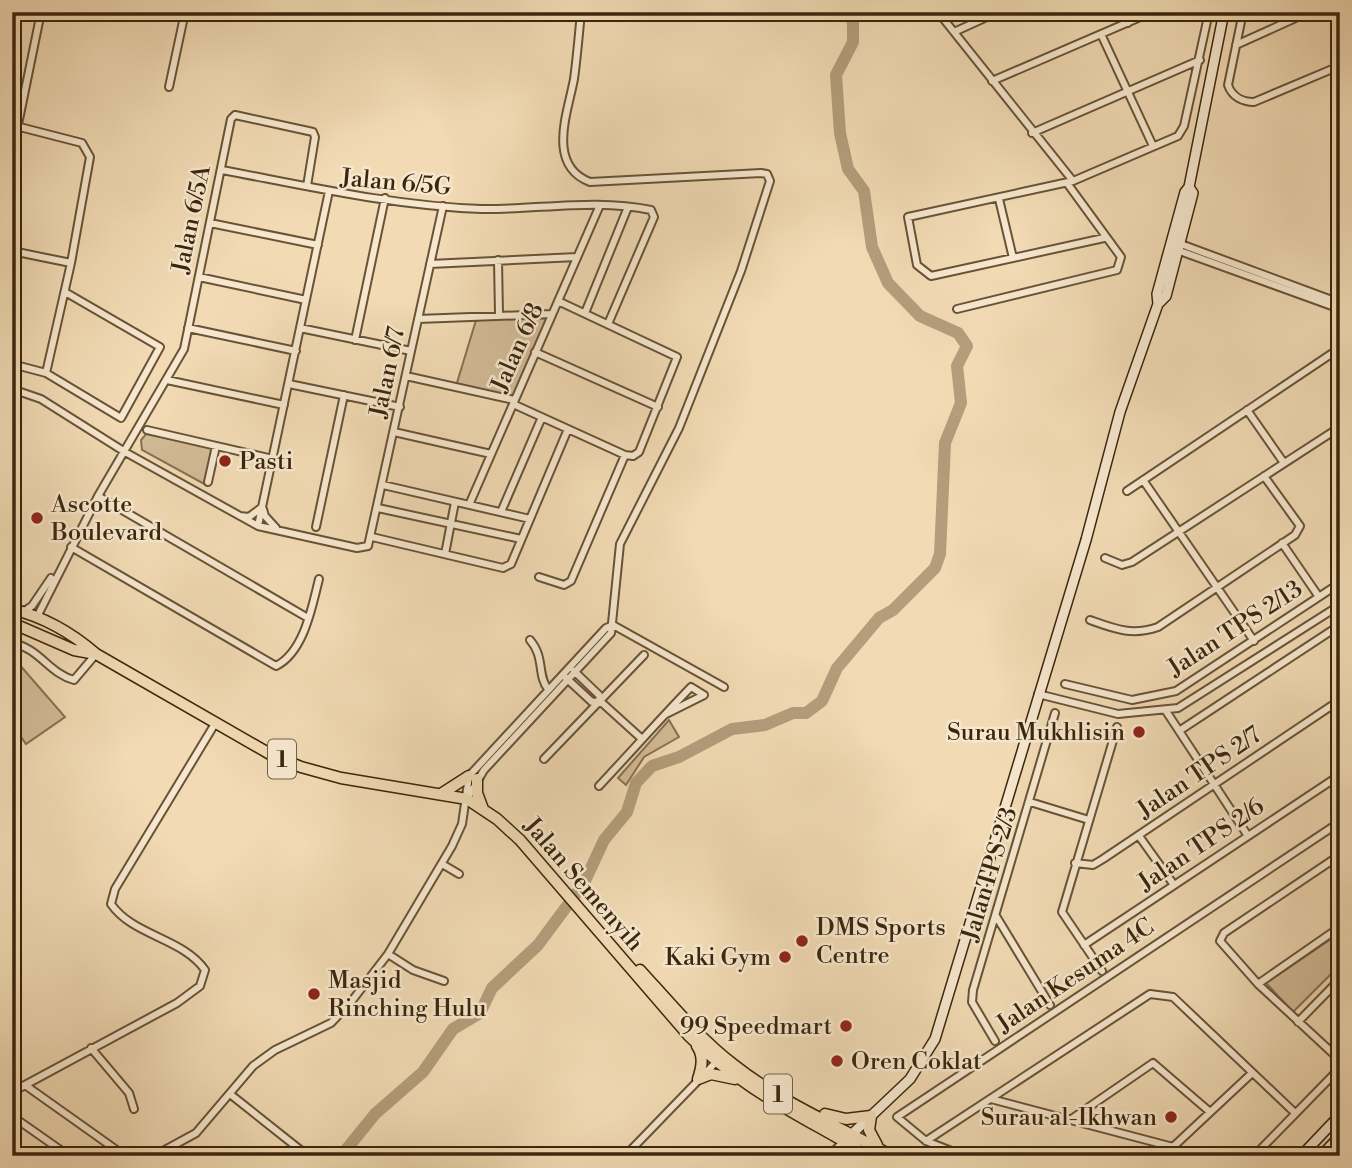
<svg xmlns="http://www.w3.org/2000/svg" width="1352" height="1168" font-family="'Libre Bodoni',serif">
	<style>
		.green { fill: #d2bb97; stroke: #867052; stroke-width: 2 }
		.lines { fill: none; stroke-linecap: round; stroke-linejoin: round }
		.river { stroke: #b39d7b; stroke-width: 12 }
		.street-casing { stroke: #685336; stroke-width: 10 }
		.secondary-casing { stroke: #3b260c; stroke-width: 12 }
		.primary-casing { stroke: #3b260c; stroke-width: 13 }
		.street { stroke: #f6e7ce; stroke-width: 6 }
		.secondary { stroke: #f6e7ce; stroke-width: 9 }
		.primary { stroke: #f1dab4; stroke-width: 10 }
		.poi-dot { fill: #8f2418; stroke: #f6e7ce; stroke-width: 2.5 }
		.labels { text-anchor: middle; stroke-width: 5; stroke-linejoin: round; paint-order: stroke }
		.shield { fill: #f6e7ce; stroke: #736046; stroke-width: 2 }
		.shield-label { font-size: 23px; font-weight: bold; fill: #3b260c }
		.street-label { font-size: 24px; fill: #3b260c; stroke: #f6e7ce }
		.poi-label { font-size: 24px; fill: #3b260c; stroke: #f6e7ce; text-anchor: start }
	</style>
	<rect width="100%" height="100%" fill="#f1dab4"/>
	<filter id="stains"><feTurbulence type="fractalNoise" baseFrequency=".00286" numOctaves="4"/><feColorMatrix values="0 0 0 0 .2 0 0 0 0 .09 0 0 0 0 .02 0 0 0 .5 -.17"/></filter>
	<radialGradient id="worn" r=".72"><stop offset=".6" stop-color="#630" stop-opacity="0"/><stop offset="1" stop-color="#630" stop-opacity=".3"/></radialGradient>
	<path class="green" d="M550 315 514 399 456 386 477 317Z
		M146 434 214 448 206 485 142 450 141 440Z
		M12 656 65 717 26 744 12 724Z
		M669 720 679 737 644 757 626 785 618 778Z
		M1340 933V965L1293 1012 1266 983Z"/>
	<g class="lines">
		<path class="river" d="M341 1156 375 1114 423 1072 453 1029 480 1013 492 988 538 945 584 883 604 840 627 812 636 783 652 766 679 757 732 729 765 725 793 713H806L822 701 837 668 879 618 893 610 935 568 940 554 945 443 961 403 957 366 967 346 958 333 920 316 888 283 872 247 864 191 848 169 840 133 836 75 853 42V22L847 12"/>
		<defs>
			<path id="street" d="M403 12H406
				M938 12 1073 181
				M1123 12 1128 23
				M1243 12 1228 85C1232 97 1243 102 1254 102L1337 67
				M954 32 998 12
				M1101 34 1153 146
				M1236 45 1309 12
				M992 81 1152 12
				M169 87 185 12
				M12 125 82 143 90 157 71 263 46 373
				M1032 133 1200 60
				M12 154 41 12
				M222 170C307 186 394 206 481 209 537 210 596 198 651 210L654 217 608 324
				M999 199 1013 258
				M210 223 318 245
				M1104 238 931 276 917 265 908 217 1073 181 1178 136 1184 126 1209 12
				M1178 243 1340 303
				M1177 250 1340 309
				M12 251 71 263
				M498 260 499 314
				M430 264 577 257
				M199 277 306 300
				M957 309 1117 270 1121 257 1067 183
				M585 313 628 207
				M418 319 552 314
				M188 328 296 351
				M300 328 411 351
				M355 340 385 198
				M535 352 658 407
				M12 364 46 373 121 418 160 347 65 292
				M406 376 514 400
				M167 380 284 405
				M289 384 400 407
				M12 389 41 399 125 452 258 526 357 548 368 546 443 206
				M513 404 625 455 633 456 639 452 677 357 558 301
				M1247 410 1284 463
				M147 430 273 459
				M394 432 491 454
				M1143 480 1254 641
				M208 482 216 446
				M383 485 530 519
				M1127 491 1340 348
				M98 496 308 618
				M469 505 600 205
				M378 508 521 539
				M1335 508 1340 505
				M263 509 265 516 276 528
				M501 512 542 417
				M240 516 249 517 261 508
				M258 526 329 191
				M316 527 344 395
				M372 537 503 568 511 564 568 429
				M1282 543 1319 597
				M71 547 276 666C304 652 312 607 319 579
				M445 554 455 502
				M1105 558 1122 565 1132 562 1340 427
				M539 577 564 585 571 581 625 455
				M23 612 32 606 51 578
				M37 617 98 496 184 349 231 119 235 115 313 132 315 137 307 186
				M1090 620C1115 629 1132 636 1158 627L1295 535 1300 526 1264 476
				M613 625 724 687
				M530 640C545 657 537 676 548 689
				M12 643C39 648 50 674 74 680L96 654
				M565 677 592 702 600 701 599 695 574 671
				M1065 684 1132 700 1176 691 1340 583
				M1038 694 1118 714 1178 708 1340 605
				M600 701 642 739
				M1166 711 1248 836
				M1179 731 1340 625
				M544 759 644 655
				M599 786C630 753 660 719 691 687L704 695 666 714
				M467 799 484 770 611 633 620 544 679 428 741 271 770 181 767 174 761 173 590 182C546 165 568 112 574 79 577 57 579 34 581 12
				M1030 802 1089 820
				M1139 836 1174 885
				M1340 855 1224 933 1220 941 1258 984 1340 1060
				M1075 863 1093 865 1103 859 1340 700
				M442 864 459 874
				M996 916 1050 1005
				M1084 945 1340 775
				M388 954 413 970 444 981
				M1102 971 1062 912 1117 727
				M1258 984 1340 927
				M1298 1022 1340 979
				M995 1041 972 1002 973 990 1055 713
				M91 1048 129 1093 134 1109
				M25 1085 125 1156
				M12 1092 177 1003 200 986 205 970C183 938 133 936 111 904L115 889 216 722
				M230 1094 308 1156
				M991 1099 1173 1147 1251 1074
				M12 1116 69 1156
				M1070 1120 1153 1063 1210 1112
				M926 1141 1150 994 1173 997 1295 1113
				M154 1156 196 1133 253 1066 275 1050 331 1023 351 1002 388 954 452 846 462 824 469 776 606 628 613 625
				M625 1156 719 1059
				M829 1156 845 1140
				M964 1156 926 1141 897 1117 1340 822
				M1254 1156 1340 1068"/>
			<path id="secondary" d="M1158 304 1157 294 1185 192 1189 187 1224 12
				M852 1134 910 1079 935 1039 1086 540 1120 412 1158 304 1166 296 1193 193 1189 187
				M1301 1156 1340 1115
				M1321 1156 1340 1136"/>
			<path id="primary" d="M12 609C44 617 72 633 96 654L270 754 301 767 341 778 467 799 497 819 520 840 689 1036C745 1092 803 1116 869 1156
				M12 623 74 650 96 654
				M477 779V793L483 809
				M441 794 469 776
				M640 970C670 1003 699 1038 734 1065 782 1103 840 1127 892 1156
				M697 1046C704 1056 702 1067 698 1079
				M698 1079 711 1074 735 1079
				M825 1114 846 1119 871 1116 869 1130 877 1145"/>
		</defs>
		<use href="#street" class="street-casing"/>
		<use href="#secondary" class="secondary-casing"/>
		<use href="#primary" class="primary-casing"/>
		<use href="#street" class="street"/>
		<use href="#secondary" class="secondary"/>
		<use href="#primary" class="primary"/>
	</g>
	<g class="poi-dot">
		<circle cx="225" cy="461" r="7"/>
		<circle cx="37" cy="518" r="7"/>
		<circle cx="1139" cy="732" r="7"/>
		<circle cx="802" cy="941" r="7"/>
		<circle cx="785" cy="957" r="7"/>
		<circle cx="314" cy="994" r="7"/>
		<circle cx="846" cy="1026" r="7"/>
		<circle cx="837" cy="1061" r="7"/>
		<circle cx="1171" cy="1117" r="7"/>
	</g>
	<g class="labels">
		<g class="shield">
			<rect x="268" y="739.5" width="28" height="39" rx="5"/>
			<rect x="764" y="1074.5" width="28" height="39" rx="5"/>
		</g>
		<g class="shield-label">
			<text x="282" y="767">1</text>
			<text x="778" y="1102">1</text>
		</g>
		<g class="street-label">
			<text transform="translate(396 182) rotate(5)" y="8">Jalan 6/5G</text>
			<text transform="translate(191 219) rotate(-78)" y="8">Jalan 6/5A</text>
			<text transform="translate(517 347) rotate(-66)" y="8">Jalan 6/8</text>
			<text transform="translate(387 372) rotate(-78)" y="8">Jalan 6/7</text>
			<text transform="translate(1235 628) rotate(-33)" y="8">Jalan TPS 2/13</text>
			<text transform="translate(1199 772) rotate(-34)" y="8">Jalan TPS 2/7</text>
			<text transform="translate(1201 844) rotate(-34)" y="8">Jalan TPS 2/6</text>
			<text transform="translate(989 874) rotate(-73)" y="8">JalanTPS 2/3</text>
			<text transform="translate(584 884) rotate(49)" y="8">Jalan Semenyih</text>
			<text transform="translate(1075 975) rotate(-34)" y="8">Jalan Kesuma 4C</text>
		</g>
		<g class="poi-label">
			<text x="239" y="469">Pasti</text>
			<text x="51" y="512">Ascotte<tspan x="51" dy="28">Boulevard</tspan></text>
			<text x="1125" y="740" text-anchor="end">Surau Mukhlisin</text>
			<text x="816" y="935">DMS Sports<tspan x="816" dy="28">Centre</tspan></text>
			<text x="771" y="965" text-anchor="end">Kaki Gym</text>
			<text x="328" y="988">Masjid<tspan x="328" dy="28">Rinching Hulu</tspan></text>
			<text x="832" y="1034" text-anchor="end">99 Speedmart</text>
			<text x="851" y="1069">Oren Coklat</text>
			<text x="1157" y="1125" text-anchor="end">Surau al-Ikhwan</text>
		</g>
	</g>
	<rect width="1352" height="1168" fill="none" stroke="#f1dab4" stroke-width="42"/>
	<rect x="14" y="14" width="1324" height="1140" fill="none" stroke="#3b260c" stroke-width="3.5"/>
	<rect x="21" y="21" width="1310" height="1126" fill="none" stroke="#3b260c" stroke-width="2"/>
	<rect width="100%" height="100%" filter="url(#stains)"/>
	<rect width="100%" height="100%" fill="url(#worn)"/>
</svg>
